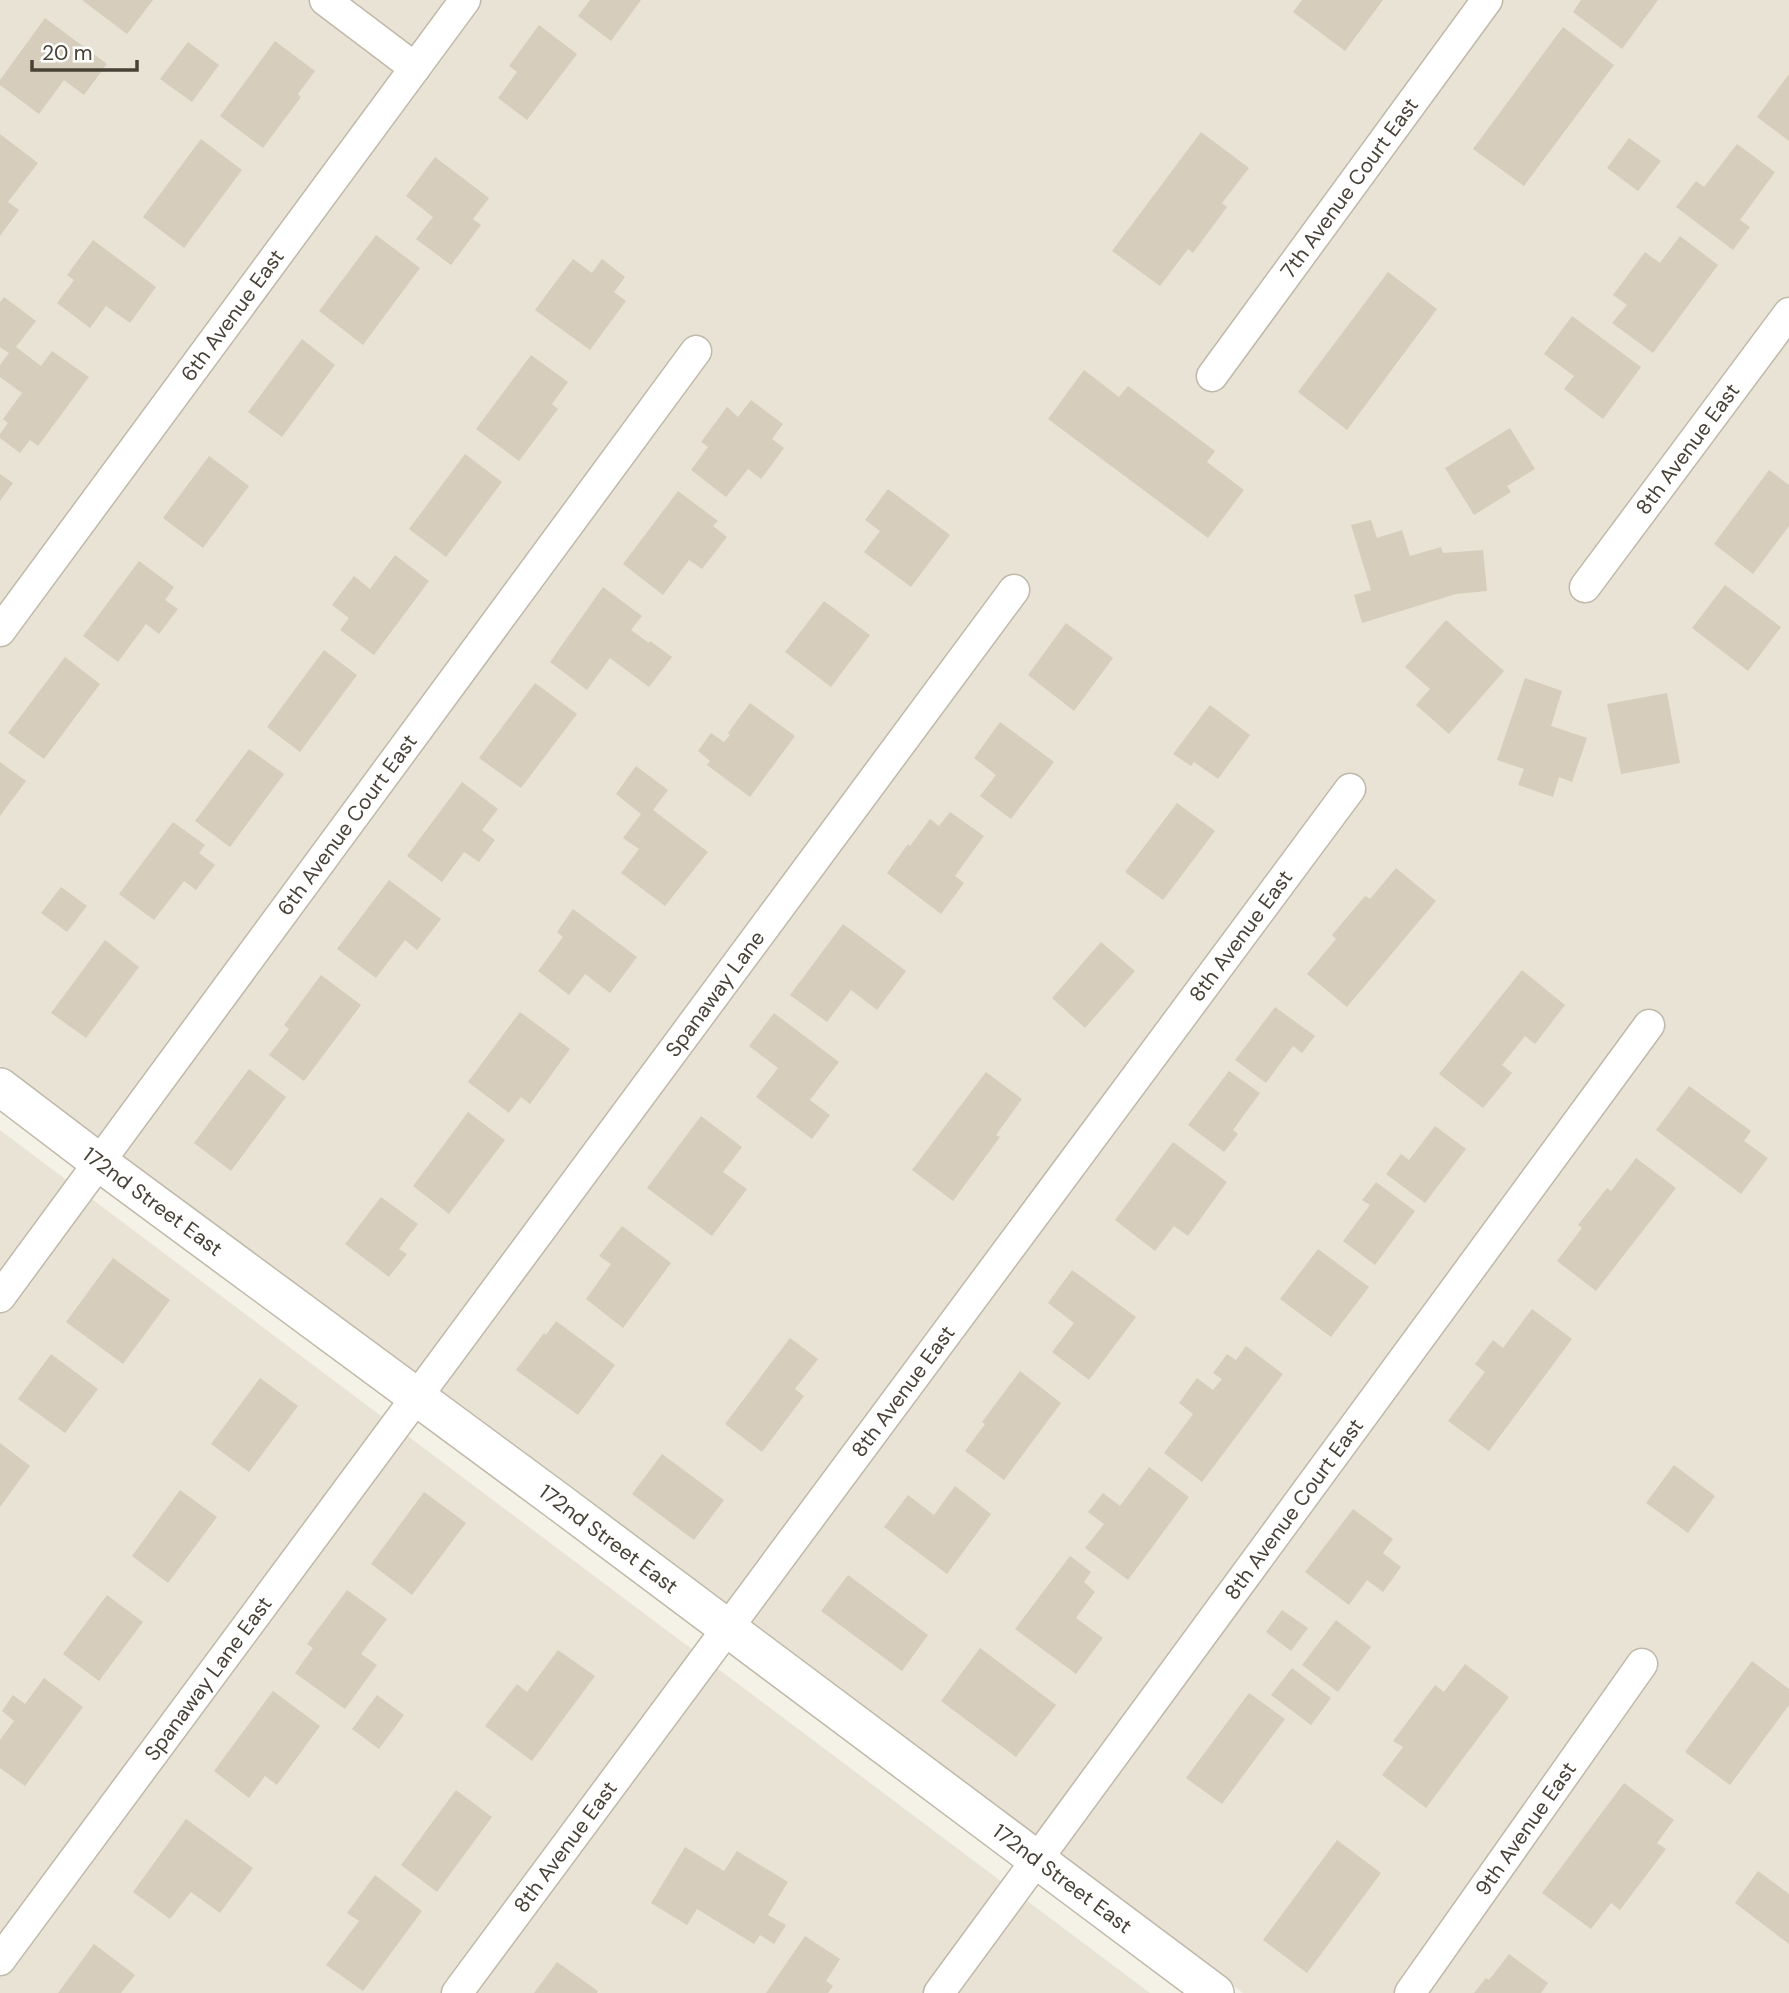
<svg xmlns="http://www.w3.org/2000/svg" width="1789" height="1993" font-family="'DM Sans',sans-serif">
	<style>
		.residential { fill: #e8e3d5 }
		.building { fill: #d6cdbc }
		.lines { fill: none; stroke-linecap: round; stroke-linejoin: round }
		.minor-casing { stroke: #c0b9a9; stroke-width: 33 }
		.tertiary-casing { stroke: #c0b9a9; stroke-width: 40 }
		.minor { stroke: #fff; stroke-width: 30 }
		.tertiary { stroke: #fff; stroke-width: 37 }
		.labels { text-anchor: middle; stroke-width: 5; stroke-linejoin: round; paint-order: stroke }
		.street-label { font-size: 21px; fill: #474136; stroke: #fff }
	</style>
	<rect width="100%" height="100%" fill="#f4f1e7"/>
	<path class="residential" d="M0 0H1789V1993H1243L0 1066Z
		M0 1130 1150 1993H0Z"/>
	<path class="building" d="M82 0H153L127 34Z
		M590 0H641L611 41 578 16Z
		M1302 0H1383L1345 51 1293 12Z
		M1581 0H1658L1622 49 1573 12Z
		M45 18 107 64 84 95 64 80 39 114 0 85V80Z
		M539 25 577 54 527 120 498 98 517 72 509 66Z
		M1563 27 1614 65 1524 186 1473 149Z
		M275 41 315 71 298 94 301 97 263 148 220 116Z
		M188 42 219 65 192 102 160 79Z
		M1789 74V141L1757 117Z
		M1201 132 1249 168 1222 203 1227 207 1193 253 1188 249 1160 286 1112 251Z
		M0 134 38 163 8 202 19 210 0 236Z
		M1629 138 1661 161 1638 191 1607 168Z
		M201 139 242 170 184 248 143 217Z
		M1737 144 1775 172 1740 220 1750 227 1733 250 1676 207 1696 181 1704 187Z
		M435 157 489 198 473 219 481 225 451 265 416 239 433 217 406 196Z
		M376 235 420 268 363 345 319 311Z
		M1680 236 1718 265 1653 353 1612 323 1627 305 1613 295 1645 252 1660 263Z
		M93 240 156 287 130 323 106 306 90 328 57 303 74 280 67 275Z
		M573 259 592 273 602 259 625 277 614 292 626 301 590 350 535 310Z
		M1388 272 1437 309 1347 430 1298 392Z
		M4 297 36 321 16 347 41 366 52 351 89 377 38 446 30 440 20 453 0 438V434L8 423 3 419 22 393 0 377V365L9 353 0 347V302Z
		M1572 316 1641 367 1603 419 1564 389 1574 376 1544 354Z
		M302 339 335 365 282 437 248 412Z
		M531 355 568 382 552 404 558 409 519 461 476 429Z
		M1084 370 1119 397 1128 386 1215 451 1207 462 1244 490 1208 538 1048 419Z
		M751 400 783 424 772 439 784 448 761 479 748 469 726 497 691 470 708 447 701 442 727 407 738 417Z
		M1510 428 1535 469 1507 486 1511 492 1474 515 1445 468Z
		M465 454 502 482 446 557 409 529Z
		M209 456 249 486 203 548 163 518Z
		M1769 470 1789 485V526L1753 574 1714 544Z
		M0 474 13 483 0 501Z
		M888 489 950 535 911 587 864 552 880 531 865 520Z
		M678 491 718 521 713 526 727 537 702 569 689 560 663 595 623 564Z
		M1371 520 1377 538 1402 530 1410 556 1441 547 1443 553 1483 550 1487 591 1456 594 1362 623 1354 595 1371 590 1351 525Z
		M395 555 429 581 374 655 340 630 349 618 332 605 354 576 370 589Z
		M139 561 174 587 165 600 178 609 159 634 146 624 118 662 83 636Z
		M1725 585 1781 627 1748 671 1692 628Z
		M603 587 642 616 631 630 649 643 650 641 672 657 649 687 610 658 587 690 550 662Z
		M824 601 870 635 831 687 785 652Z
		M1446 620 1504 671 1449 734 1416 705 1430 689 1405 667Z
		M1066 623 1113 658 1074 711 1028 675Z
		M324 650 357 675 300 752 267 727Z
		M65 657 100 684 44 759 8 733Z
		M1525 678 1562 691 1551 726 1587 738 1572 782 1559 777 1553 797 1518 785 1524 769 1497 760Z
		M535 683 577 714 521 788 479 758Z
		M1667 693 1680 763 1621 774 1607 704Z
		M750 703 795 736 750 797 707 765 710 761 698 751 711 733 724 742 730 735 728 733Z
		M1210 705 1250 735 1218 779 1194 762 1191 766 1173 754Z
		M1000 722 1054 762 1011 819 980 796 996 775 974 758Z
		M249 749 284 774 230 847 195 821Z
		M0 762 26 781 0 816Z
		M636 766 668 790 653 810 708 852 665 906 621 873 639 849 623 838 641 814 616 794Z
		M462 782 498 809 482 830 495 840 479 862 464 852 442 882 407 856Z
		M1177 803 1215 831 1163 900 1125 872Z
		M950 812 984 836 955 876 964 883 941 914 887 873 908 844 910 846 930 819 939 826Z
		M173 822 205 845 199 853 215 865 196 890 184 881 154 920 119 894Z
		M1396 868 1436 901 1347 1007 1307 974 1336 939 1332 935 1365 896 1370 899Z
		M389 880 441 919 417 950 405 940 376 978 337 949Z
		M61 887 87 906 67 932 41 913Z
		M573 909 637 957 610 993 585 974 569 995 538 971 563 937 557 932Z
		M843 924 906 971 877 1010 851 990 827 1022 790 995Z
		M105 940 139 967 86 1038 51 1013Z
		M1101 942 1135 971 1085 1028 1052 998Z
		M1522 970 1565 1005 1535 1044 1525 1036 1502 1065 1512 1073 1483 1108 1439 1074Z
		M321 975 361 1005 304 1081 269 1055 289 1029 284 1025Z
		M1275 1007 1315 1036 1302 1053 1293 1046 1266 1083 1235 1060Z
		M520 1012 570 1049 530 1104 521 1097 509 1113 468 1082Z
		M774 1013 839 1062 810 1100 830 1115 812 1139 756 1097 778 1068 749 1046Z
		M249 1069 286 1097 231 1171 194 1143Z
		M1229 1071 1260 1093 1233 1130 1238 1134 1224 1152 1188 1125Z
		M986 1072 1022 1099 996 1135 1000 1137 953 1201 912 1170Z
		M1689 1086 1751 1131 1744 1141 1768 1158 1741 1194 1656 1130Z
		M468 1112 505 1140 449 1214 413 1186Z
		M701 1116 742 1147 723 1172 747 1189 712 1236 647 1188Z
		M1435 1126 1466 1149 1425 1203 1386 1174 1401 1154 1409 1160Z
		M1173 1142 1227 1182 1188 1236 1174 1226 1155 1251 1115 1220Z
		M1636 1158 1676 1188 1596 1291 1557 1261 1582 1228 1578 1225 1607 1188 1611 1191Z
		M1376 1182 1415 1211 1375 1265 1343 1241 1370 1205 1362 1200Z
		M381 1197 418 1224 399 1249 407 1254 389 1277 345 1244Z
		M622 1226 671 1263 623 1328 586 1299 611 1264 599 1256Z
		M1318 1249 1369 1287 1331 1337 1280 1299Z
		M113 1258 170 1300 123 1364 66 1322Z
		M1072 1270 1136 1317 1089 1380 1052 1352 1074 1323 1048 1303Z
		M1532 1309 1572 1339 1489 1451 1448 1421 1485 1372 1475 1364 1493 1340 1503 1348Z
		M556 1321 615 1365 578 1415 516 1370 544 1333 546 1335Z
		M790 1338 818 1359 795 1389 804 1396 762 1452 725 1424Z
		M1246 1346 1283 1374 1202 1482 1164 1453 1193 1414 1179 1403 1197 1378 1213 1390 1222 1379 1213 1373 1227 1354 1236 1360Z
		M51 1354 98 1389 65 1433 18 1399Z
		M1020 1371 1061 1403 1004 1480 965 1451 985 1424 982 1422Z
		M260 1378 298 1406 249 1472 211 1444Z
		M0 1443 30 1466 0 1507Z
		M662 1454 724 1500 694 1540 632 1494Z
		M1674 1465 1715 1496 1688 1533 1646 1503Z
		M1149 1467 1189 1497 1128 1580 1085 1548 1104 1524 1088 1512 1103 1493 1120 1506Z
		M955 1486 991 1514 947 1574 884 1527 908 1495 934 1515Z
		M180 1490 217 1517 168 1583 132 1556Z
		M424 1492 466 1523 412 1595 371 1564Z
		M1353 1509 1393 1539 1383 1553 1401 1567 1383 1592 1367 1580 1349 1605 1305 1572Z
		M1070 1556 1091 1572 1084 1582 1095 1592 1076 1618 1103 1638 1076 1674 1015 1629Z
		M848 1575 928 1635 902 1671 821 1611Z
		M347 1590 387 1619 361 1654 377 1665 345 1709 295 1673 313 1648 307 1644Z
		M107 1595 143 1622 99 1681 63 1654Z
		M1282 1610 1308 1628 1291 1651 1266 1632Z
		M1336 1620 1371 1647 1338 1692 1302 1665Z
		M980 1648 1056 1705 1016 1757 941 1701Z
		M558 1650 595 1676 532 1761 485 1726 517 1684 527 1692Z
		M1752 1661 1789 1689V1705L1730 1785 1685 1752Z
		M1465 1664 1509 1697 1426 1808 1382 1775 1403 1747 1393 1741 1435 1685 1444 1692Z
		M1292 1668 1331 1698 1311 1725 1271 1695Z
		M44 1678 83 1707 25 1786 0 1768V1740L14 1721 2 1711 13 1695 25 1704Z
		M273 1691 320 1726 277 1785 265 1776 249 1798 214 1771Z
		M1249 1693 1285 1719 1222 1804 1186 1778Z
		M377 1695 404 1715 379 1749 352 1729Z
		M1624 1783 1674 1820 1657 1843 1666 1849 1620 1910 1611 1903 1591 1929 1542 1893Z
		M456 1790 492 1817 437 1892 401 1865Z
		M186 1819 253 1868 220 1913 191 1892 170 1919 133 1892Z
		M1337 1840 1381 1873 1307 1973 1263 1940Z
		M685 1847 724 1871 737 1851 788 1882 768 1915 786 1925 774 1944 760 1935 754 1944 697 1909 687 1925 651 1903Z
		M1758 1871 1789 1894V1944L1735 1903Z
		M375 1875 422 1911 363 1991 326 1965 359 1921 347 1913Z
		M805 1936 840 1959 826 1981 833 1986 828 1993H766Z
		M94 1944 135 1975 121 1993H58Z
		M1509 1954 1548 1983 1541 1993H1474L1486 1978 1489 1980Z
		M557 1962 598 1991 597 1993H534Z"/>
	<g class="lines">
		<defs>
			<g id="minor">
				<path d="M325 0 415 68"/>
				<path id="s1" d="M1212 376 1487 0"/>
				<path id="s2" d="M1585 587 1789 313"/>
				<path id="s3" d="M0 631 465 0"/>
				<path id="s4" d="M0 1297 696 351"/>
				<path id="s5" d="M0 1960 1014 590"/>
				<path id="s6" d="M457 1993 1350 789"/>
				<path id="s7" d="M939 1993 1649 1025"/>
				<path id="s8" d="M1410 1993 1642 1664"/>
			</g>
			<g id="tertiary">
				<path id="s9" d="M0 1087 100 1163 559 1502 1215 1993"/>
			</g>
		</defs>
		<use href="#minor" class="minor-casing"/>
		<use href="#tertiary" class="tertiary-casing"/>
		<use href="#minor" class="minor"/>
		<use href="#tertiary" class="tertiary"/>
	</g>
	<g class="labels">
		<g class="street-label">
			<text dy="7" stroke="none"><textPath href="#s1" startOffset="233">7th Avenue Court East</textPath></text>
			<text dy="7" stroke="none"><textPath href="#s3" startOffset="392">6th Avenue East</textPath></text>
			<text dy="7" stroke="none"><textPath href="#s2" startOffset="172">8th Avenue East</textPath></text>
			<text dy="7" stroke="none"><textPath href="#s4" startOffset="586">6th Avenue Court East</textPath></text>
			<text dy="7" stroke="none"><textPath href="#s6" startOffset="1316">8th Avenue East</textPath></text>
			<text dy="7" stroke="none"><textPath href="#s5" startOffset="1202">Spanaway Lane</textPath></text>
			<text dy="7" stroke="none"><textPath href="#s9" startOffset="191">172nd Street East</textPath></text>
			<text dy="7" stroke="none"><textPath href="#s6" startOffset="749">8th Avenue East</textPath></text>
			<text dy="7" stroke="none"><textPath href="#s7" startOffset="600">8th Avenue Court East</textPath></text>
			<text dy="7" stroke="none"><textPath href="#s9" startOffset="758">172nd Street East</textPath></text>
			<text dy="7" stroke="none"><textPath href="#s5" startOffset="350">Spanaway Lane East</textPath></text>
			<text dy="7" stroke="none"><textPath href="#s8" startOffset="201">9th Avenue East</textPath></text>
			<text dy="7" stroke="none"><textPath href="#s6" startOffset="182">8th Avenue East</textPath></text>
			<text dy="7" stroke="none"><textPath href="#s9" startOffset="1325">172nd Street East</textPath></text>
		</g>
	</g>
	<path d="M32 60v10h105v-10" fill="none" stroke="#474136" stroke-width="3.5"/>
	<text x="42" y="60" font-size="21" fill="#474136" stroke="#ffffff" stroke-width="5" paint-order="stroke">20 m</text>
</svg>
